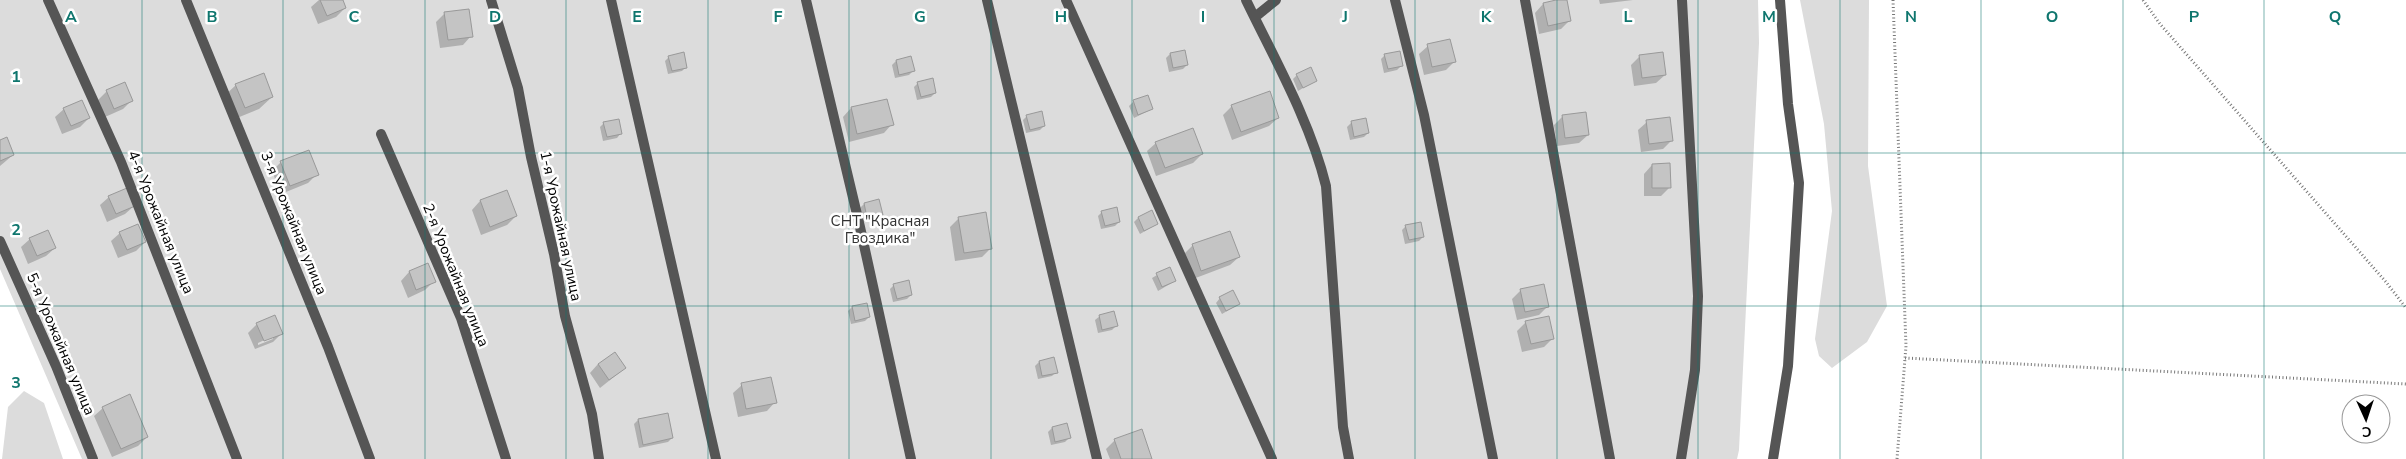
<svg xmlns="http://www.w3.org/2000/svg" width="2406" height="459" font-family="'Nunito Sans',sans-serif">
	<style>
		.green { fill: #dcdcdc }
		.shadow { fill: #0003; fill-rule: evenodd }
		.building { fill: #c4c4c4; stroke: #999 }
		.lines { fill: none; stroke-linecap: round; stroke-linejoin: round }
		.path { stroke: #777; stroke-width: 3; stroke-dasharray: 1 2.5; stroke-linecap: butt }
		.service { stroke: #555; stroke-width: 10 }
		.minor { stroke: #555; stroke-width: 10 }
		.grid { fill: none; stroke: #0f766e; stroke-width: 1; stroke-opacity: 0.55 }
		.labels { text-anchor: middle; stroke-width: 5; stroke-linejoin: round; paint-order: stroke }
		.park-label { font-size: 15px; fill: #333; stroke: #fff }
		.street-label { font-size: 15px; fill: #000; stroke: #fff }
		.grid-label { font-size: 16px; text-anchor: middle; font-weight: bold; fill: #0f766e; stroke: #fff; stroke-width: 5; stroke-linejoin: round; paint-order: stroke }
	</style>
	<rect width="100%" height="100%" fill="#fff"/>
	<path class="green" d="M0 0H1758L1759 43 1739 450 1737 459H82L0 269Z
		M1800 0H1869L1868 166 1887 306 1867 342 1832 368 1819 356 1815 339 1832 211 1824 124Z
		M24 391 44 403 63 459H2L8 407Z"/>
	<path class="shadow" d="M319 0H341L345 8 336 17 318 24 311 7Z
		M1565 0 1570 20 1561 29 1539 34 1535 13 1543 4Z
		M1599 0H1633L1600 4Z
		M445 13 471 36 463 45 440 48 436 22Z
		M1428 46 1454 62 1446 70 1424 75 1419 54Z
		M1170 54 1187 65 1183 69 1169 72 1166 58Z
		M1385 55 1402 65 1397 70 1384 73 1381 59Z
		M1640 56 1665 75 1656 83 1634 86 1631 65Z
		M669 57 686 67 682 71 668 74 665 61Z
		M896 61 913 71 909 75 895 78 892 65Z
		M1297 75 1315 81 1298 91 1293 79Z
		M918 83 935 93 931 97 917 100 914 87Z
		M236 85 272 97 259 109 232 120 223 97Z
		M107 91 132 100 123 109 105 117 98 100Z
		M886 100 892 124 884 133 849 142 843 117 851 108Z
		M1134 101 1152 109 1134 118 1129 106Z
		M1232 106 1278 118 1269 126 1232 140 1223 115Z
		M64 109 89 118 80 127 62 134 55 117Z
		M1027 116 1044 126 1040 130 1026 133 1023 120Z
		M1563 116 1588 135 1579 143 1557 146 1554 125Z
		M1647 122 1672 140 1663 149 1641 152 1638 130Z
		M604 123 621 133 617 138 603 141 600 127Z
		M1351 123 1368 133 1364 137 1350 140 1347 127Z
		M0 141 13 155 0 166Z
		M1156 143 1202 154 1193 163 1156 176 1147 151Z
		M281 162 317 174 308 183 281 194 272 171Z
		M1652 165 1670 187 1661 196H1644V174Z
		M507 192 516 216 507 225 481 235 472 210 480 201Z
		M109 197 134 206 125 214 107 222 100 205Z
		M864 204 881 214 877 218 863 222 860 208Z
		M1102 212 1119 222 1115 226 1101 229 1098 216Z
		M959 218 990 249 982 257 955 261 950 227Z
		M1138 218 1157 224 1140 234 1134 222Z
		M1406 226 1423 237 1419 241 1405 244 1402 230Z
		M120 233 145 242 136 251 118 258 111 241Z
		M30 239 55 248 46 256 28 264 21 247Z
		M1193 245 1239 257 1230 265 1193 279 1184 254Z
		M427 265 434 281 425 290 408 298 401 281 409 272Z
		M1169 268 1175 281 1158 291 1152 278Z
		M894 285 911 295 907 299 893 302 890 289Z
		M1521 290 1548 306 1539 315 1517 320 1512 299Z
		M1220 298 1239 304 1222 314 1216 303Z
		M852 307 869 317 865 321 851 324 848 311Z
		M1100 316 1116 326 1112 330 1098 333 1095 320Z
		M1526 322 1553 338 1544 347 1522 352 1517 331Z
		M257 324 282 333 273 342 255 349 248 333ZM273 336V339L258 345V343Z
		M1039 362 1056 372 1052 376 1038 379 1035 366Z
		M598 364 625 368 600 388 590 373Z
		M742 385 775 402 767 411 738 417 733 393Z
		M103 408 147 437 138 446 112 457 94 416Z
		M638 420 672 438 668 442 639 448 634 424Z
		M1052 428 1069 438 1065 442 1051 445 1048 432Z
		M1115 440 1151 459H1110L1106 449Z"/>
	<path class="building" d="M320 0H343L346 8 327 16Z
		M1556 0H1567L1571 21 1548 26 1543 3Z
		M469 9 473 37 448 40 444 12Z
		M1450 39 1456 62 1432 67 1427 44Z
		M1185 50 1188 65 1173 68 1170 53Z
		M1400 51 1403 66 1388 69 1384 54Z
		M684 52 687 68 672 71 668 56Z
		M1663 52 1666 75 1642 78 1639 55Z
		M911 56 915 71 899 75 896 60Z
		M1311 67 1317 81 1303 88 1296 74Z
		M264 73 273 97 245 108 235 84Z
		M933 78 936 93 921 97 917 82Z
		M125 82 133 101 114 109 106 90Z
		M1270 91 1279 118 1241 132 1231 105Z
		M1148 95 1153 109 1138 115 1133 100Z
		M887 99 894 125 857 134 851 107Z
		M82 100 90 118 71 126 63 108Z
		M1042 111 1045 126 1030 130 1026 115Z
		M1586 112 1589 135 1565 138 1562 115Z
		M1670 117 1673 141 1649 144 1646 120Z
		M1366 118 1369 133 1354 137 1351 121Z
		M619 119 622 134 607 137 603 122Z
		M1193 128 1203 154 1165 168 1155 142Z
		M7 137 14 155 0 161V140Z
		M309 150 319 175 290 186 280 161Z
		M1670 163 1671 188H1652V164Z
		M127 188 135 206 116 214 108 196Z
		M507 190 517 216 490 227 480 200Z
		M879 199 883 215 867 218 864 203Z
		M1117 207 1120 222 1105 226 1101 211Z
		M1152 210 1158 224 1144 231 1138 217Z
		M986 212 992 249 964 253 958 217Z
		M1421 222 1424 237 1409 240 1405 225Z
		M138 224 146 242 127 250 119 232Z
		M48 230 56 248 37 256 29 238Z
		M1230 231 1240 257 1201 271 1192 244Z
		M428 263 436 282 416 290 409 271Z
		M1170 267 1176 281 1162 287 1156 273Z
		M909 280 912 295 897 299 893 284Z
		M1544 284 1549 307 1525 312 1520 289Z
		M1233 290 1240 304 1226 311 1219 297Z
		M867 303 870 317 855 321 852 306Z
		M1114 311 1118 326 1102 330 1099 315Z
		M275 315 283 334 264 341 256 323Z
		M1549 316 1554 339 1531 344 1525 321Z
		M615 352 626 368 609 380 598 364Z
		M1054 357 1058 373 1042 376 1039 361Z
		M771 377 777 403 746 409 741 383Z
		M130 394 148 437 121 449 102 407Z
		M668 413 673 438 643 445 638 419Z
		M1067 423 1071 438 1055 442 1052 427Z
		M1142 429 1152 459H1121L1114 439Z"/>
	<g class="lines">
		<path class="path" d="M1893 0 1906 346 1897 459
			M2143 0 2160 24 2386 282 2406 308
			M1905 358 2406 384"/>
		<path class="service" d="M611 0 716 459
			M806 0 860 227 911 459
			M987 0 1097 459
			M1066 0 1272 459
			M1246 0C1275 60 1310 121 1326 186L1343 427 1349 459
			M1395 0 1424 115 1493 459
			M1525 0 1610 459
			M1255 17 1276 0
			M1681 459 1695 370 1698 296 1682 0"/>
		<path class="minor" d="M48 0 121 162 237 459
			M186 0 328 347 370 459
			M491 0 518 88 531 157 554 254 565 316 592 414 599 459
			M381 134 461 318 506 459
			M0 241 56 366 93 459
			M1773 459 1788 366 1799 183 1788 104 1780 0"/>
	</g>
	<path class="grid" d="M142 0V459M283 0V459M425 0V459M566 0V459M708 0V459M849 0V459M991 0V459M1132 0V459M1274 0V459M1415 0V459M1557 0V459M1698 0V459M1840 0V459M1981 0V459M2123 0V459M2264 0V459M0 153H2406M0 306H2406"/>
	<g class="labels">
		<g class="park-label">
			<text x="880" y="226">СНТ "Красная<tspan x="880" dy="17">Гвоздика"</tspan></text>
		</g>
		<g class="street-label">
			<text transform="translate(161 222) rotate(68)" y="5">4-я Урожайная улица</text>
			<text transform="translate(294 223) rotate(68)" y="5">3-я Урожайная улица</text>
			<text transform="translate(561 226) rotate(78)" y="5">1-я Урожайная улица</text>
			<text transform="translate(456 275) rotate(68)" y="5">2-я Урожайная улица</text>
			<text transform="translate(61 344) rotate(67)" y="5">5-я Урожайная улица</text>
		</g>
	</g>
	<g class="grid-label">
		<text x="71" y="22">A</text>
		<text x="212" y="22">B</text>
		<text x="354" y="22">C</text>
		<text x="495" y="22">D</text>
		<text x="637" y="22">E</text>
		<text x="778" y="22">F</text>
		<text x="920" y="22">G</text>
		<text x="1061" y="22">H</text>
		<text x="1203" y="22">I</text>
		<text x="1345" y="22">J</text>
		<text x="1486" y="22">K</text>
		<text x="1628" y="22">L</text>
		<text x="1769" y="22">M</text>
		<text x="1911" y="22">N</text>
		<text x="2052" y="22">O</text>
		<text x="2194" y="22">P</text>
		<text x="2335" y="22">Q</text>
		<text x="16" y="82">1</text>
		<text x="16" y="235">2</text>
		<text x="16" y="388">3</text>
	</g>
	<g transform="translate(2366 419) rotate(177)"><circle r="24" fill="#ffffff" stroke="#999999"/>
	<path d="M0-4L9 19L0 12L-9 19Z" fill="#000000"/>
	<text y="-8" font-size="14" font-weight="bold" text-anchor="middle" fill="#000000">С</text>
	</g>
</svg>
